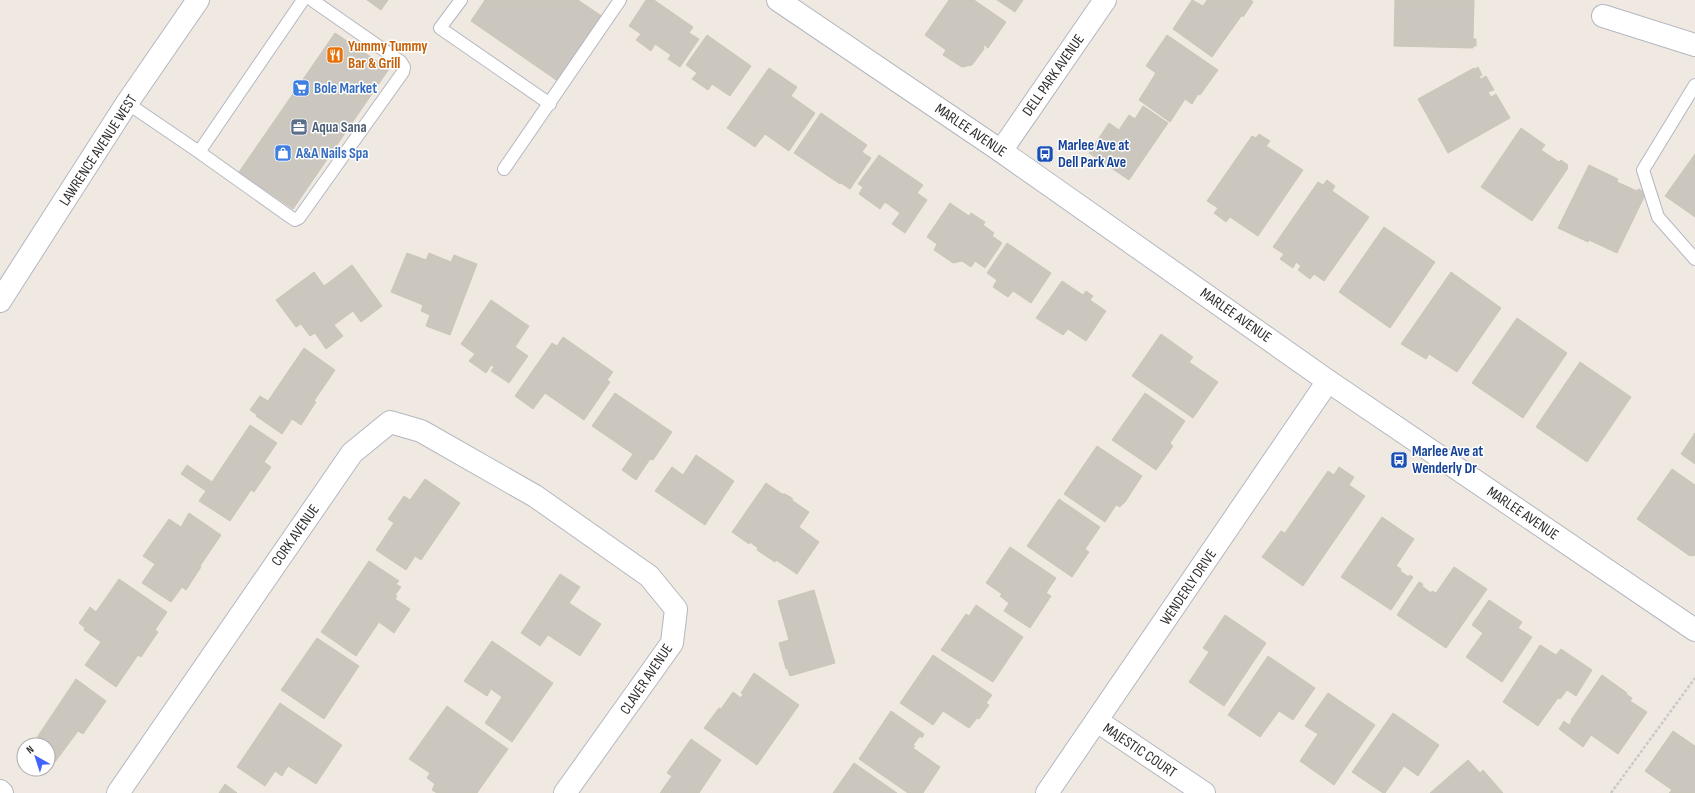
<svg xmlns="http://www.w3.org/2000/svg" width="1695" height="793" font-family="'Sofia Sans Condensed',sans-serif">
	<style>
		.building { fill: #cbc7bf; stroke: #cbc5ba }
		.lines { fill: none; stroke-linecap: round; stroke-linejoin: round }
		.service-casing { stroke: #b4b7c1; stroke-width: 14 }
		.minor-casing { stroke: #b4b7c1; stroke-width: 24 }
		.tertiary-casing { stroke: #b4b7c1; stroke-width: 24 }
		.secondary-casing { stroke: #b4b7c1; stroke-width: 24 }
		.path { stroke: #c9c9c9; stroke-width: 2.5; stroke-dasharray: 3 2; stroke-linecap: butt }
		.service { stroke: #fff; stroke-width: 12 }
		.minor { stroke: #fff; stroke-width: 22 }
		.tertiary { stroke: #fff; stroke-width: 22 }
		.secondary { stroke: #fff; stroke-width: 22 }
		.labels { text-anchor: middle; stroke-width: 3; stroke-linejoin: round; paint-order: stroke }
		.food-label { font-size: 15px; font-weight: bold; fill: #c56008; stroke: #fff; text-anchor: start }
		.street-label { font-size: 15px; fill: #2e2e2e; stroke: #fff }
		.shop-label { font-size: 15px; font-weight: bold; fill: #366cbe; stroke: #fff; text-anchor: start }
		.service-label { font-size: 15px; font-weight: bold; fill: #4e5e75; stroke: #fff; text-anchor: start }
		.transit-label { font-size: 15px; font-weight: bold; fill: #164399; stroke: #fff; text-anchor: start }
	</style>
	<rect width="100%" height="100%" fill="#efe9e1"/>
	<path class="building" d="M367 0H388L381 10Z
		M485 0H578L606 19 562 84 471 21Z
		M646 0H654L693 27 689 33 699 39 680 67 668 59 671 55 655 44 651 51 636 40 641 34 629 26Z
		M949 0H974L1006 22 988 48 983 44 984 49 972 65 962 67 943 55 946 50 925 35Z
		M997 0H1023L1015 12Z
		M1192 0 1203 6 1207 0H1251L1253 2 1243 17 1242 15 1212 57 1173 29Z
		M1395 0H1474L1473 39H1476V46H1473V48L1394 46Z
		M335 33 389 69 293 209 239 172Z
		M707 35 751 66 730 96 712 84 708 90 692 79 697 73 686 65Z
		M1167 35 1218 70 1200 95 1198 94 1192 104 1185 99 1170 122 1139 100 1156 73 1146 66Z
		M1478 67 1482 75 1479 77 1481 79 1486 76 1494 90 1488 92 1491 97 1496 94 1510 118 1448 153 1418 99 1474 68 1475 69Z
		M769 68 797 87 791 96 815 113 789 151 765 134 755 147 727 128Z
		M1143 106 1168 123 1129 180 1089 153 1109 123 1119 130 1129 115 1135 119Z
		M821 113 867 145 862 152 871 158 850 189 841 183 840 184 794 153Z
		M1521 128 1545 145 1541 150 1559 162 1561 160 1568 165 1567 167 1568 168 1532 221 1481 187Z
		M1259 134 1270 141 1266 146 1303 170 1258 236 1230 217 1226 222 1214 213 1218 208 1207 201 1252 136 1256 138Z
		M1695 154V217L1665 196Z
		M879 155 923 185 917 193 927 200 905 233 892 224 900 213 885 202 880 209 859 194 863 187 858 184Z
		M1589 165 1618 179 1617 182 1637 191 1638 189 1645 192V195L1617 253 1589 240 1588 242 1558 228Z
		M1327 180 1335 186 1332 191 1369 217 1324 281 1314 274 1310 279 1298 270 1301 266 1296 262 1293 268 1280 259 1284 254 1273 247 1318 182 1323 185Z
		M950 203 969 216 971 213 985 222 983 225 994 233 992 236 1002 243 985 268 975 261 971 267 962 261 953 263 934 250 937 244 927 237Z
		M1384 227 1435 262 1390 328 1339 292Z
		M1007 243 1051 273 1031 303 1013 291 1008 297 993 287 997 280 987 273Z
		M407 253 426 260 429 253 451 262 454 255 477 264 450 335 426 326 430 315 421 311 423 305 391 292Z
		M352 265 382 306 361 322 353 311 334 325 343 336 326 349 315 333 310 336 301 324 296 327 276 300 314 272 324 286Z
		M1451 272 1501 308 1457 372 1429 354 1426 359 1401 344Z
		M1062 281 1083 295 1086 291 1093 296 1090 300 1106 311 1086 341 1068 329 1063 335 1036 318Z
		M491 300 529 326 515 347 528 356 509 383 491 371 494 367 491 365 486 373 469 361 475 354 461 344Z
		M1517 318 1567 353 1523 418 1472 383Z
		M1161 334 1193 357 1189 362 1218 382 1193 418 1132 376Z
		M563 337 613 372 607 380 610 382 584 420 545 393 533 409 515 396 552 343 557 346Z
		M304 348 335 370 314 401 316 402 301 425 292 419 282 434 256 416 257 415 250 410 260 396 268 401Z
		M1580 362 1631 397 1587 462 1536 427Z
		M615 393 672 432 653 460 650 459 636 480 622 470 633 454 592 426Z
		M1145 393 1185 421 1170 443 1173 446 1156 470 1112 440Z
		M250 425 277 443 264 462 271 467 254 492 251 490 230 521 199 501 206 491 181 474 187 465 212 482Z
		M1695 433V464L1681 454Z
		M1097 446 1142 476 1125 502 1120 507 1116 505 1105 522 1064 494Z
		M696 455 734 481 705 525 655 491 672 467 683 475Z
		M1339 467 1354 477 1349 485 1365 496 1303 586 1262 557 1281 531 1285 533 1328 471 1334 475Z
		M1672 469 1695 485V554L1694 556 1691 555 1690 556 1637 519Z
		M425 479 460 503 421 560 415 556 406 570 376 550 394 523 388 519 404 496 410 500Z
		M766 483 782 494H785L792 498 793 501 809 512 799 527 819 542 797 574 776 560 775 562 757 550 758 548 750 542 749 544 732 532Z
		M1059 499 1100 527 1085 549 1089 552 1072 577 1027 546Z
		M189 513 221 535 200 566 201 567 186 590 182 587 171 602 142 583 155 564 143 556 169 519 181 527Z
		M1382 517 1414 539 1396 566 1401 569 1400 571 1409 577V575L1413 577 1391 610 1341 577Z
		M1010 547 1056 578 1046 593 1051 596 1030 628 1004 611 1009 603 1000 596 1002 594 986 583Z
		M369 561 399 581 396 584 401 587 395 595 397 596 395 599 410 609 394 633 379 622 356 656 321 632Z
		M1454 567 1487 589 1446 648 1397 615 1419 582 1423 584 1422 586 1431 593 1432 591 1436 593Z
		M560 574 580 587 569 603 601 624 580 656 548 635 540 646 521 633Z
		M119 579 167 612 155 630 158 632 141 657 138 655 116 687 85 665 101 642 84 630 85 628 79 623 90 607 96 612Z
		M814 590 835 663 790 676 787 668 786 669 779 643 789 640 778 601Z
		M1489 600 1522 622 1518 628 1532 637 1502 682 1466 657 1483 633 1472 625Z
		M976 605 1023 637 993 682 941 650 966 614 969 616Z
		M1225 615 1266 643 1224 706 1189 682 1209 652 1203 648Z
		M317 638 359 666 324 719 281 690Z
		M492 641 553 683 512 742 485 723 502 697 491 689 487 696 464 681Z
		M1540 645 1556 655 1561 649 1592 670 1576 696 1567 690 1560 699 1558 698 1538 726 1503 702Z
		M933 655 992 695 986 703 989 705 979 719 977 718 969 728 943 711 933 725 900 703Z
		M1268 656 1315 688 1293 720 1279 711 1260 737 1228 715Z
		M754 673 799 705 757 765 704 728 719 708 721 709 733 692 741 698 743 694 741 693Z
		M1602 675 1627 693 1626 694 1632 698 1630 701 1647 712 1618 754 1591 735 1583 747 1559 729 1564 721 1569 725 1572 721 1571 720Z
		M76 679 106 701 83 734 78 731 55 762 48 757V745H32Z
		M1328 693 1375 725 1334 785 1300 761 1318 734 1305 726Z
		M280 703 342 745 316 784 288 766 282 776 275 771 265 786 237 767Z
		M447 706 508 749 477 793H437L432 790 435 784 427 778 430 773 409 759Z
		M891 711 924 734 922 738 920 736 913 745 915 746 913 748 940 767 923 793H908L859 759Z
		M1393 713 1439 745 1418 776 1404 766 1385 793H1383L1352 772Z
		M1673 731 1695 746V793H1669L1672 790 1645 771Z
		M691 739 721 760 699 793H660L672 776 667 773Z
		M1468 760 1480 773 1483 770 1503 793H1430Z
		M854 763 897 793H833Z
		M225 784 237 793H219Z"/>
	<g class="lines">
		<defs>
			<path id="service" d="M461 0 440 28 550 104
				M1695 85 1643 170 1658 217 1695 259
				M127 103 199 152 303 0
				M199 152 289 216 295 220 299 218 403 72 404 67 401 62 312 0
				M504 169 620 0"/>
			<path id="minor" d="M1603 16 1695 45
				M1001 151 1105 0
				M1097 721 1204 793
				M0 791 2 793
				M118 793 352 453 390 422 421 431 535 496 649 576 676 609 672 643 565 793
				M1047 793 1328 381"/>
			<path id="tertiary" d="M778 0 1001 151 1328 381 1695 630"/>
			<path id="secondary" d="M0 301 127 103 198 0"/>
		</defs>
		<use href="#service" class="service-casing"/>
		<use href="#minor" class="minor-casing"/>
		<use href="#tertiary" class="tertiary-casing"/>
		<use href="#secondary" class="secondary-casing"/>
		<path class="path" d="M1611 793 1695 678"/>
		<use href="#service" class="service"/>
		<use href="#minor" class="minor"/>
		<use href="#tertiary" class="tertiary"/>
		<use href="#secondary" class="secondary"/>
	</g>
	<defs>
		<symbol id="restaurant-square" viewBox="-11 -11 22 22"><rect x="-9" y="-9" width="18" height="18" rx="4" fill="#e8710a" stroke="#fff"/><path d="M-5-6h1v4h1v-4h1v4h1v-4h1v5L-1.5 .5V6h-2V.5L-5-1ZM5-6V6H3V1.5H1.5Q1.5-4 5-6Z" fill="#fff"/></symbol>
		<symbol id="supermarket-square" viewBox="-11 -11 22 22"><rect x="-9" y="-9" width="18" height="18" rx="4" fill="#3f7fe0" stroke="#fff"/><path d="M-6-5.5h2.5l.6 2H6L4.5 2H-2.5L-4.4-4H-6ZM-1.5 3.2a1.3 1.3 0 1 0 .1 0ZM3 3.2a1.3 1.3 0 1 0 .1 0Z" fill="#fff"/></symbol>
		<symbol id="office-square" viewBox="-11 -11 22 22"><rect x="-9" y="-9" width="18" height="18" rx="4" fill="#5c6f8a" stroke="#fff"/><path d="M-6-3h4V-5.5h4V-3h4V5H-6ZM-1-4.5V-3h2v-1.5ZM-6 0V1H6V0Z" fill="#fff"/></symbol>
		<symbol id="shop-square" viewBox="-11 -11 22 22"><rect x="-9" y="-9" width="18" height="18" rx="4" fill="#3f7fe0" stroke="#fff"/><path d="M-5-2.5h2.3a2.7 3.5 0 0 1 5.4 0H5L5.5 6h-11ZM-1.5-2.5h3a1.5 2.3 0 0 0-3 0Z" fill="#fff"/></symbol>
		<symbol id="bus-square" viewBox="-11 -11 22 22"><rect x="-9" y="-9" width="18" height="18" rx="4" fill="#1a4fb4" stroke="#fff"/><path d="M-5-6H5V4H4V6H2V4H-2V6H-4V4H-5ZM-3.5-4V0h7V-4ZM-3.5 1.2v1.5H-2V1.2ZM2 1.2v1.5H3.5V1.2Z" fill="#fff"/></symbol>
	</defs>
	<g fill-rule="evenodd">
		<use href="#restaurant-square" x="325" y="45" width="20" height="20"/>
		<use href="#supermarket-square" x="291" y="78" width="20" height="20"/>
		<use href="#office-square" x="289" y="117" width="20" height="20"/>
		<use href="#shop-square" x="273" y="143" width="20" height="20"/>
		<use href="#bus-square" x="1035" y="144" width="20" height="20"/>
		<use href="#bus-square" x="1389" y="450" width="20" height="20"/>
	</g>
	<g class="labels">
		<g class="food-label">
			<text x="348" y="51">Yummy Tummy<tspan x="348" dy="17">Bar &amp; Grill</tspan></text>
		</g>
		<g class="street-label">
			<text transform="translate(1053 75) rotate(-55)" y="5">DELL PARK AVENUE</text>
			<text transform="translate(971 130) rotate(34)" y="5">MARLEE AVENUE</text>
			<text transform="translate(98 150) rotate(-57)" y="5">LAWRENCE AVENUE WEST</text>
			<text transform="translate(1236 315) rotate(35)" y="5">MARLEE AVENUE</text>
			<text transform="translate(1523 513) rotate(34)" y="5">MARLEE AVENUE</text>
			<text transform="translate(295 535) rotate(-55)" y="5">CORK AVENUE</text>
			<text transform="translate(1188 587) rotate(-56)" y="5">WENDERLY DRIVE</text>
			<text transform="translate(646 679) rotate(-56)" y="5">CLAVER AVENUE</text>
			<text transform="translate(1140 750) rotate(34)" y="5">MAJESTIC COURT</text>
		</g>
		<g class="shop-label">
			<text x="314" y="93">Bole Market</text>
			<text x="296" y="158">A&amp;A Nails Spa</text>
		</g>
		<g class="service-label">
			<text x="312" y="132">Aqua Sana</text>
		</g>
		<g class="transit-label">
			<text x="1058" y="150">Marlee Ave at<tspan x="1058" dy="17">Dell Park Ave</tspan></text>
			<text x="1412" y="456">Marlee Ave at<tspan x="1412" dy="17">Wenderly Dr</tspan></text>
		</g>
	</g>
	<g transform="translate(36 757) rotate(321)"><circle r="19" fill="#ffffff" stroke="#ababab"/>
	<path d="M0-3L7 15L0 10L-7 15Z" fill="#4264fb"/>
	<text y="-6" font-size="11" font-weight="bold" text-anchor="middle" fill="#2e2e2e">N</text>
	</g>
</svg>
